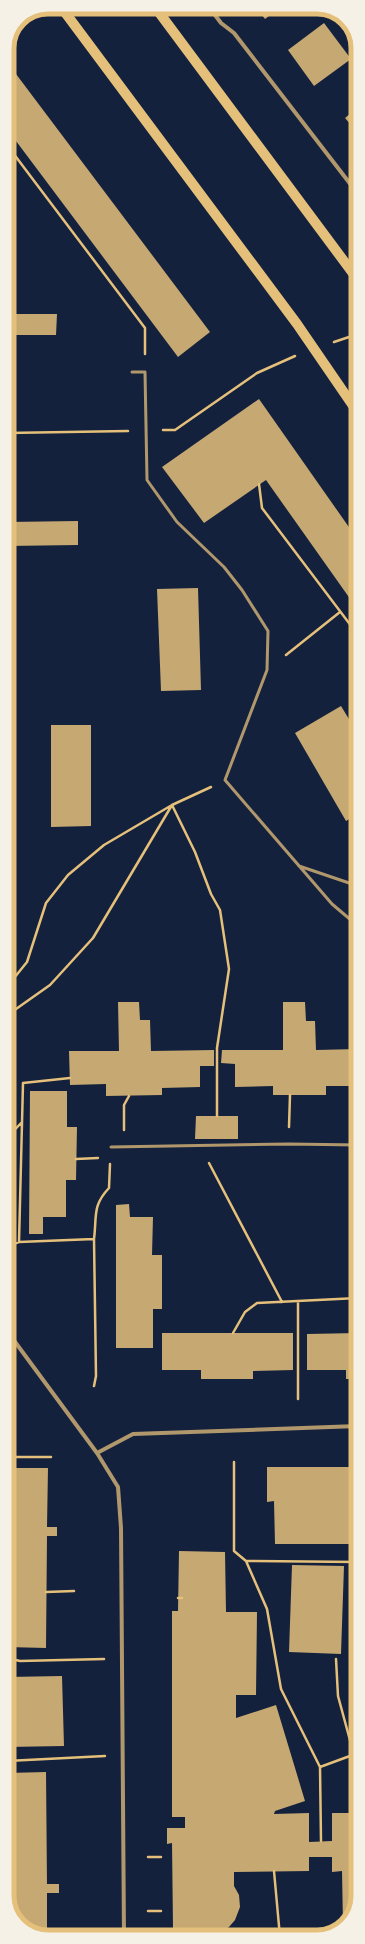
<svg xmlns="http://www.w3.org/2000/svg" width="365" height="1944" font-family="Merriweather,serif">
	<style>
		.building { fill: #c6a872 }
		.lines { fill: none; stroke-linecap: round; stroke-linejoin: round }
		.path { stroke: #e5c07b; stroke-width: 2.5 }
		.service { stroke: #b1986c; stroke-width: 3 }
		.minor { stroke: #b1986c; stroke-width: 4 }
		.primary { stroke: #e5c07b; stroke-width: 10 }
		.rim { fill: none; stroke: #e5c07b; stroke-width: 5 }
	</style>
	<rect width="100%" height="100%" fill="#14213d"/>
	<path class="building" d="M256 7H281L265 19Z
		M324 23 351 59 314 86 288 50Z
		M7 62 210 332 178 357 7 129Z
		M358 107V133L345 118Z
		M7 314H57L56 335H7Z
		M259 399 358 540V610L266 480 204 523 162 467Z
		M78 521V545L7 546V522Z
		M198 588 201 690 161 691 157 589Z
		M341 706 358 734V814L346 821 295 733Z
		M51 725H91V826L51 827Z
		M118 1002H139L140 1020H150L151 1051 214 1050V1066H200V1087L162 1088V1095L106 1096V1084L70 1085 69 1051H119Z
		M283 1002H305L306 1021H315L316 1050 358 1049V1086H326V1095H273V1086L235 1087V1064L221 1063 222 1050H283Z
		M30 1091H67V1127H77L76 1180H66V1217H43V1234H29Z
		M196 1116H238V1139H195Z
		M129 1204 130 1217H153L152 1255H162V1309H153V1348H116V1205Z
		M162 1333H293V1370L253 1371V1379H201V1370H162Z
		M358 1333V1379H346V1370H307V1334Z
		M267 1467H358V1544H275L274 1501 267 1502Z
		M7 1468H48L47 1527H57V1536H47L46 1648 7 1647Z
		M179 1551 225 1552 226 1612H257L256 1695H236V1718L276 1705 305 1801 275 1811 274 1814 309 1813V1842L332 1841V1813H358V1897L348 1923 343 1926 342 1871 332 1872V1857H309V1871L234 1872V1886L239 1895 240 1907 235 1920 229 1927 222 1932 207 1936 197 1934 187 1928H173L172 1843 167 1844V1828H185V1817H172V1611H178Z
		M292 1565 344 1566 341 1654 289 1652Z
		M62 1676 64 1746 7 1747V1677Z
		M46 1772 47 1884H59V1893H47V1937H43L19 1925 7 1902V1773Z
		M358 1772V1802L349 1775Z"/>
	<g class="lines">
		<path class="path" d="M7 145 145 328V354
			M334 342 358 334
			M163 430H175L257 373 295 356
			M7 433 128 431
			M259 484 262 508 358 635
			M286 655 340 612
			M7 983H10L27 962 46 903 68 875 104 845 172 805 195 852 211 894 220 910 229 969 217 1048V1116
			M7 1011 16 1009 50 985 93 938 172 805 211 787
			M289 1127 290 1095
			M124 1130V1105L129 1096
			M7 1138 22 1122
			M76 1159 98 1158
			M209 1163 282 1302
			M94 1239C97 1216 92 1206 109 1188L110 1164
			M19 1242 23 1083 70 1078
			M7 1246 19 1242 94 1239 96 1376 94 1386
			M233 1333 245 1312 257 1303 358 1298
			M298 1399V1301
			M7 1457H51
			M234 1462V1551L246 1561 267 1609 281 1689 320 1767 358 1753
			M246 1561 358 1562
			M46 1592 74 1591
			M178 1598H182
			M7 1658 20 1661 104 1659
			M336 1659 338 1696 354 1755
			M7 1761 105 1756
			M320 1767 321 1841
			M148 1857H161
			M274 1871 280 1937
			M148 1911H161"/>
		<path class="service" d="M132 372H145L147 480 177 522 224 567 242 590 268 631 267 670 225 780 332 904 358 926
			M299 866 358 886
			M111 1147 289 1144 358 1145"/>
		<path class="minor" d="M209 7 221 23 234 33 358 194
			M7 1331 97 1453 118 1487 121 1528 124 1937
			M97 1453 133 1434 358 1426"/>
		<path class="primary" d="M61 7 297 324 358 413
			M155 7 358 280"/>
	</g>
	<path d="M0 0H365V1944H0ZM48 14H317A34 34 0 0 1 351 48V1896A34 34 0 0 1 317 1930H48A34 34 0 0 1 14 1896V48A34 34 0 0 1 48 14Z" fill="#f6f1e7" fill-rule="evenodd"/>
	<path class="rim" d="M48 14H317A34 34 0 0 1 351 48V1896A34 34 0 0 1 317 1930H48A34 34 0 0 1 14 1896V48A34 34 0 0 1 48 14Z"/>
</svg>
